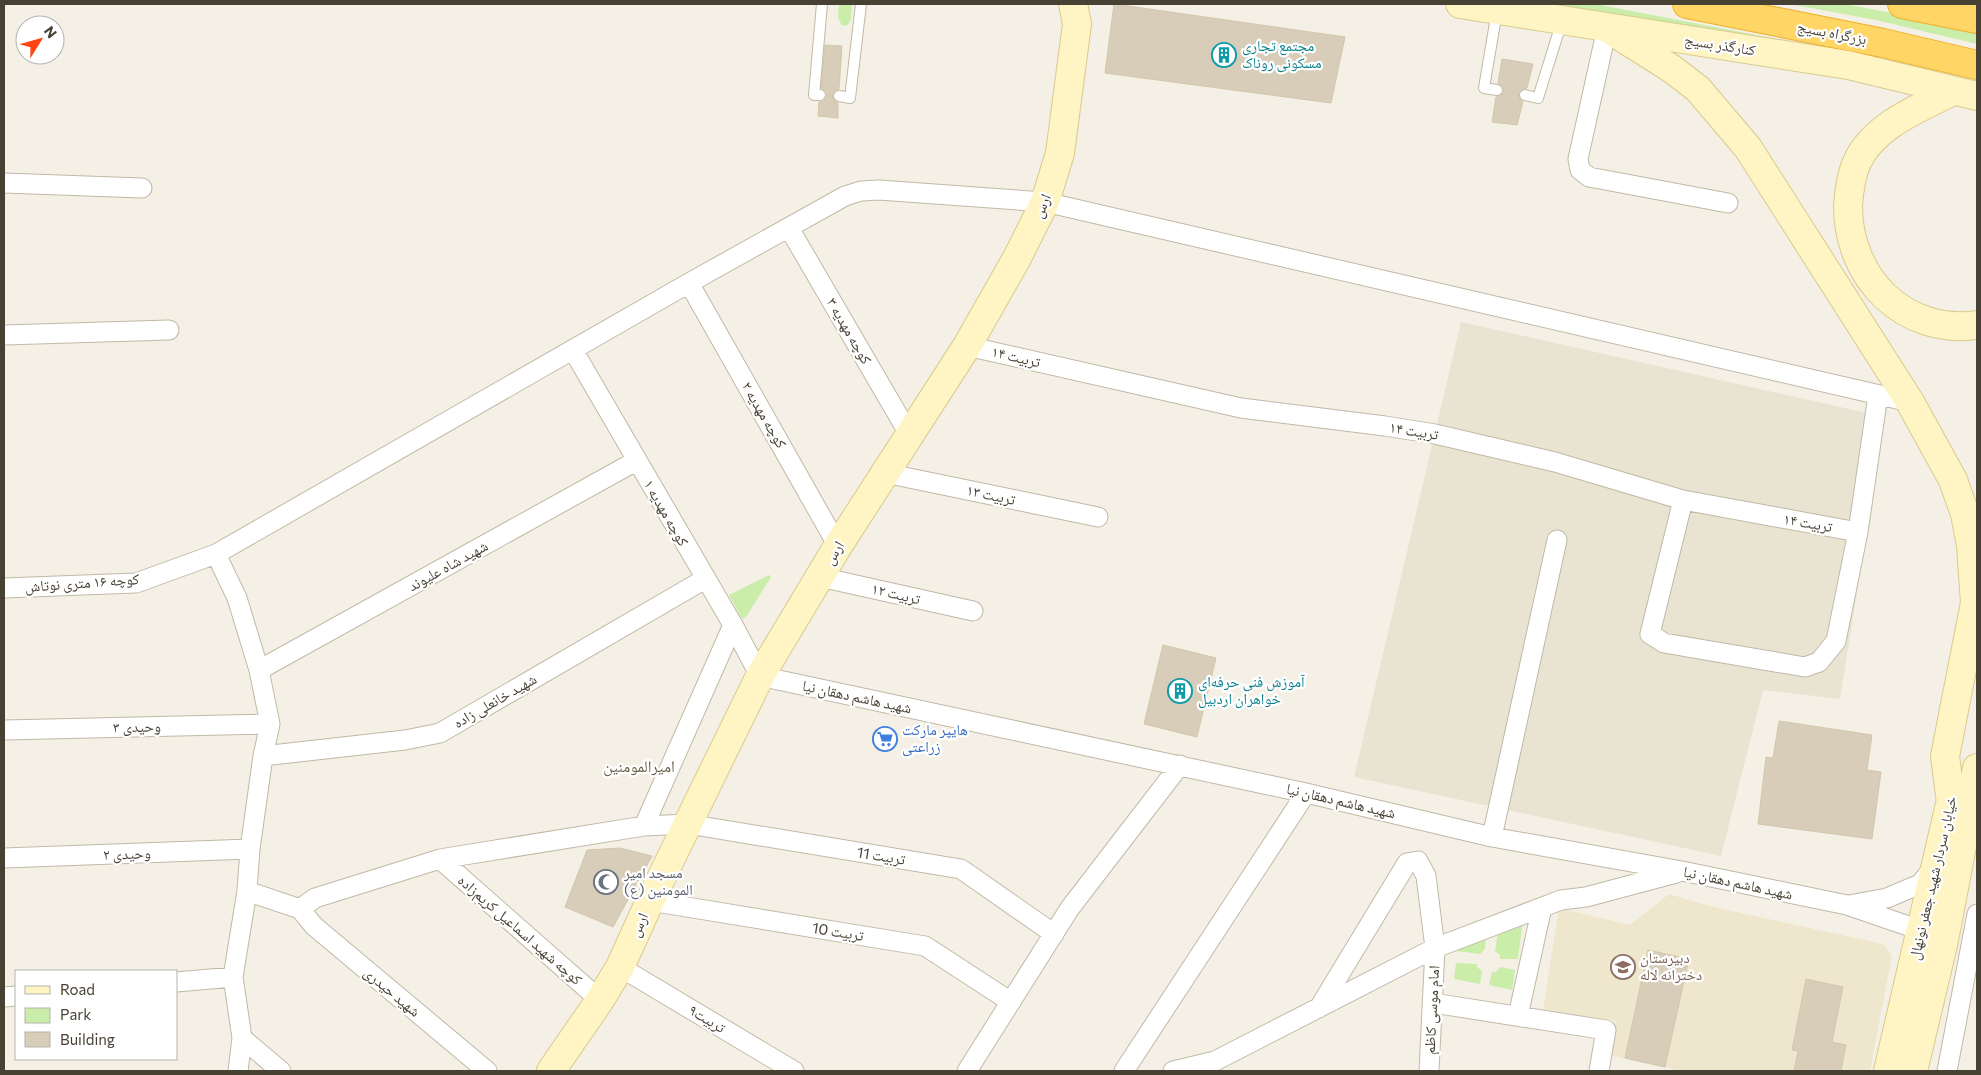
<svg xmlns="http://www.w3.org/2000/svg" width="1981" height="1075" font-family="Commissioner,'Noto Naskh Arabic',sans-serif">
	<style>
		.residential { fill: #e9e3d2 }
		.education { fill: #efe7cd }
		.green { fill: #caeda9 }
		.building { fill: #d7cdb9; stroke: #d3c6ab }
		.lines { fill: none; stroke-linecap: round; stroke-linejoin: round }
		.lane-casing { stroke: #c1b9a6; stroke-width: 12 }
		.street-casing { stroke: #c1b9a6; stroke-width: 21 }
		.secondary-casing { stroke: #d9ca8f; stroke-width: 30 }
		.highway-casing { stroke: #eeaf25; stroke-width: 30 }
		.lane { stroke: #fff; stroke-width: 10 }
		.street { stroke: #fff; stroke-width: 19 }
		.secondary { stroke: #fff4c4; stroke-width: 28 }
		.highway { stroke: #ffd565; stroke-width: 28 }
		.labels { text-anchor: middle; stroke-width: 4.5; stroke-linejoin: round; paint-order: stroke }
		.street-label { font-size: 15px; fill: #474134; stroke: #fff }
		.culture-label { font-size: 15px; fill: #0d838f; stroke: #fff; text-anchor: start }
		.shop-label { font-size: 15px; fill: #366cbe; stroke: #fff; text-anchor: start }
		.worship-label { font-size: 15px; fill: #5b616d; stroke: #fff; text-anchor: start }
		.education-label { font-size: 15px; fill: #785e54; stroke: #fff; text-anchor: start }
		.neighbourhood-label { font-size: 16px; fill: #6b604a; stroke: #fff }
	</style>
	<rect width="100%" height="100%" fill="#f4f0e5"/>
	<path class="residential" d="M1461 322 1885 417 1840 699 1763 690 1721 856 1354 777Z"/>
	<path class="education" d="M1669 894 1710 906 1883 944 1892 956 1870 1071H1673V1069L1608 1055 1615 1021 1543 1009 1559 908 1630 925Z"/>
	<path class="green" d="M839 4H852L851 19 848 25 842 26 838 17Z
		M1541 4H1595L1825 48Z
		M1790 4H1844L1959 26 1977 30V44L1876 20Z
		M769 575 771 577 746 617 742 619 729 595Z
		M1523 921 1518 959H1500V955L1495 951 1498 932Z
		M1486 936 1485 949 1480 954 1456 951V948Z
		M1456 963 1477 964V967L1482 971 1480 984 1454 979Z
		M1500 967 1515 970 1512 990 1489 985 1492 972H1496Z"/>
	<path class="building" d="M1114 4 1345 37 1331 103 1105 73Z
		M825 45 842 46 839 89 834 91 832 95 834 101 838 103V118L818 116 819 102 824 101 827 95 826 91 821 88Z
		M1502 59 1533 64 1527 88 1523 89 1518 93 1519 97 1523 102 1517 125 1492 122 1496 97 1500 96 1504 92 1503 87 1498 83Z
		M1163 645 1216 658 1197 737 1144 724Z
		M1779 721 1872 735 1867 770 1881 772 1872 839 1758 824 1766 757 1773 758Z
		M620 848 652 856 613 927 565 907 587 850Z
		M1648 950 1689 959 1665 1067 1625 1058Z
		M1806 979 1843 987 1832 1042 1846 1045 1841 1071H1794L1798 1051 1792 1050Z"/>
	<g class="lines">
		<defs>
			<path id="lane" d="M1497 11 1484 88 1497 90
				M820 95H814L822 4
				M1525 95 1538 98 1562 21
				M839 96 850 98 861 4"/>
			<path id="street" d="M1607 28 1578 159 1580 170 1589 177 1728 203
				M4 183 142 188
				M789 228 909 434
				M689 283 838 546
				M4 335 169 330
				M967 346 1241 408 1385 426 1435 434 1555 462 1683 500 1858 532
				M573 350 733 625 760 676 1306 793 1492 837 1682 871 1847 905 1920 930
				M885 473 1098 517
				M1683 500 1650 634 1664 643 1805 667 1819 662 1836 641 1858 532 1878 395
				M820 577 973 611
				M4 588 136 583 216 554
				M259 670 636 461
				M4 730 270 724
				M263 756 405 740 440 733 705 579
				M644 826 733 625
				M1492 837 1557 540
				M4 858 250 849
				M440 859 600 1000
				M247 891 300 909
				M650 901 925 946 1011 1002
				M1849 905 1887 898 1920 884 1934 867
				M300 909 315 898 440 859 644 826 688 824 961 869 1054 934
				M300 909 314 926 487 1071
				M620 967 794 1071
				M176 982 233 977
				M4 997 16 996
				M1433 1003 1606 1030 1599 1071
				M1319 1008 1407 863 1418 861 1426 876 1435 948 1429 1071
				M1518 1016 1542 907
				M242 1038 281 1071
				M238 1071 242 1038 233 977 247 891 250 849 263 756 270 724 259 670 237 598 216 554 689 283 845 196 861 191 879 190 1045 202 1910 402
				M967 1071 1070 908 1180 765
				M1124 1071 1306 793
				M1173 1071 1215 1061 1435 948 1561 900 1586 897 1676 873
				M1947 1071 1977 914"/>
			<path id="secondary" d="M1460 4 1848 65 1977 96
				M1607 28 1672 69 1698 89 1748 148 1910 402 1953 480 1965 514 1971 545 1975 603 1945 756 1951 803
				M1953 91C1920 108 1874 125 1857 162 1851 175 1849 192 1848 206 1848 278 1904 335 1977 325
				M551 1071 600 1000 620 967 650 901 760 676 838 546 967 346 1017 258 1045 202 1060 153 1077 24 1073 4
				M1888 1071 1954 787
				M1913 1071 1943 945 1977 768"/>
			<path id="highway" d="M1687 4 1883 43 1977 65
				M1902 4 1977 19"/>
		</defs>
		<use href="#lane" class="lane-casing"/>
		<use href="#street" class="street-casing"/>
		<use href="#secondary" class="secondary-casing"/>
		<use href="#highway" class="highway-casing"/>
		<use href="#lane" class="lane"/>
		<use href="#street" class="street"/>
		<use href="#secondary" class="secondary"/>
		<use href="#highway" class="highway"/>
	</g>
	<defs>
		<symbol id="building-ring" viewBox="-11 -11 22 22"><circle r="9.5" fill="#fff" stroke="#0f9aa8" stroke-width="1.5"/><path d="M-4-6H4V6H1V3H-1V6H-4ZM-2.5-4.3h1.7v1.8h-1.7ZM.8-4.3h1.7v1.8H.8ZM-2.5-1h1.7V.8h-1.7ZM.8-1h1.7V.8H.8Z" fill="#0f9aa8"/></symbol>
		<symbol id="supermarket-ring" viewBox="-11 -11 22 22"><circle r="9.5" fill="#fff" stroke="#3f7fe0" stroke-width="1.5"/><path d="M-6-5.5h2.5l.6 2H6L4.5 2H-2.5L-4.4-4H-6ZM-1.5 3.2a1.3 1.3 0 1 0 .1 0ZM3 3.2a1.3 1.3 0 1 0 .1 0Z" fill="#3f7fe0"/></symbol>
		<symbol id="mosque-ring" viewBox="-11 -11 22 22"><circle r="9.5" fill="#fff" stroke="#6b7280" stroke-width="1.5"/><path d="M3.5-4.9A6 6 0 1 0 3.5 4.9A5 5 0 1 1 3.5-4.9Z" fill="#6b7280"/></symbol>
		<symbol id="school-ring" viewBox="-11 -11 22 22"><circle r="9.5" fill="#fff" stroke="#8d6e63" stroke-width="1.5"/><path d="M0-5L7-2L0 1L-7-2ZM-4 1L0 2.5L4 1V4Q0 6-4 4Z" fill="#8d6e63"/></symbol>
	</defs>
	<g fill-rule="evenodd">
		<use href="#building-ring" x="1210" y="41" width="28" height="28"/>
		<use href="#building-ring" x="1166" y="677" width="28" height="28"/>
		<use href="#supermarket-ring" x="871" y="725" width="28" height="28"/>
		<use href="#mosque-ring" x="592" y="868" width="28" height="28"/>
		<use href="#school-ring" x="1609" y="953" width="28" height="28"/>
	</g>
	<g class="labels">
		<g class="street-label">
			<text transform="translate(1832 33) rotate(11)" y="5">بزرگراه بسیج</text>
			<text transform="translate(1720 45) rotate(9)" y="5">کنارگذر بسیج</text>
			<text transform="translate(1042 206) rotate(-67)" y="5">ارس</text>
			<text transform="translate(849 331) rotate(60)" y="5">کوچه مهدیه ۳</text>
			<text transform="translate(1016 357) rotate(13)" y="5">تربیت ۱۴</text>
			<text transform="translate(764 415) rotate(60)" y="5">کوچه مهدیه ۲</text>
			<text transform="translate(1414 431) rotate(9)" y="5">تربیت ۱۴</text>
			<text transform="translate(991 495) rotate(12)" y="5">تربیت ۱۳</text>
			<text transform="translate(666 513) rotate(60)" y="5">کوچه مهدیه ۱</text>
			<text transform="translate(1808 523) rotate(10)" y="5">تربیت ۱۴</text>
			<text transform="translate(834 553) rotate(-59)" y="5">ارس</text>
			<text transform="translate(448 566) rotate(-29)" y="5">شهید شاه علیوند</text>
			<text transform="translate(82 583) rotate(-4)" y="5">کوچه ۱۶ متری نوتاش</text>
			<text transform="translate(896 594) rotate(13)" y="5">تربیت ۱۲</text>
			<text transform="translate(857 697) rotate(12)" y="5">شهید هاشم دهقان نیا</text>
			<text transform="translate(495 701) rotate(-30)" y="5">شهید خانعلی زاده</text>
			<text transform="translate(137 727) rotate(-1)" y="5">وحیدی ۳</text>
			<text transform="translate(1341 801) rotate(13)" y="5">شهید هاشم دهقان نیا</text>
			<text transform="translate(127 854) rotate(-2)" y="5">وحیدی ۲</text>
			<text transform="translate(881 856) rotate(9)" y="5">تربیت 11</text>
			<text transform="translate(1933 878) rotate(-77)" y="5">خیابان سردار شهید جعفر نونهال</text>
			<text transform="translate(1738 883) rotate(12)" y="5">شهید هاشم دهقان نیا</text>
			<text transform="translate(639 925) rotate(-66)" y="5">ارس</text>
			<text transform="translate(520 930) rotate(41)" y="5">کوچه شهید اسماعیل کریم‌زاده</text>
			<text transform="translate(838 932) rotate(9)" y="5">تربیت 10</text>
			<text transform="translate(392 992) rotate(40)" y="5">شهید حیدری</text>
			<text transform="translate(1432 1010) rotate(-87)" y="5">امام موسی کاظم</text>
			<text transform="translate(707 1019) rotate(31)" y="5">تربیت۹</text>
		</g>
		<g class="culture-label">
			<text x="1242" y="51">مجتمع تجاری<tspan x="1242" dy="17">مسکونی روناک</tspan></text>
			<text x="1198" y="687">آموزش فنی حرفه‌ای<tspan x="1198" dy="17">خواهران اردبیل</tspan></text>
		</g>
		<g class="shop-label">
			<text x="902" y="735">هایپر مارکت<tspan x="902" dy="17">زراعتی</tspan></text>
		</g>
		<g class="worship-label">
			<text x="624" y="878">مسجد امیر<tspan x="624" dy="17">المومنین (ع)</tspan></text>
		</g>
		<g class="education-label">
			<text x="1640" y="963">دبیرستان<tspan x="1640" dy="17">دخترانه لاله</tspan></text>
		</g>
		<g class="neighbourhood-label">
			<text x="639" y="772">امیرالمومنین</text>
		</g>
	</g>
	<rect width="1981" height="1075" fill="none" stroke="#474134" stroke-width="10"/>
	<rect x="15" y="970" width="162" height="90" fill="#ffffff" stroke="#b5b3ae"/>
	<rect x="25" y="986" width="25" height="8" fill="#fff4c4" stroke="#b5b3ae"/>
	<text x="60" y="995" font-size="15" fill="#474134">Road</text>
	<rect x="25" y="1008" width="25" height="15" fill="#caeda9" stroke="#b5b3ae"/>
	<text x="60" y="1020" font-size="15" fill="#474134">Park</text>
	<rect x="25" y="1032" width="25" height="15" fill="#d7cdb9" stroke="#b5b3ae"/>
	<text x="60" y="1045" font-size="15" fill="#474134">Building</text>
	<g transform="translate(40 40) rotate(53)"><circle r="24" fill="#ffffff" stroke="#b5b3ae"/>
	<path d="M0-4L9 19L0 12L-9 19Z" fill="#ff4311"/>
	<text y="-8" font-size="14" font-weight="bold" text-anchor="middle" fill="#474134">N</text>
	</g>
</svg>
